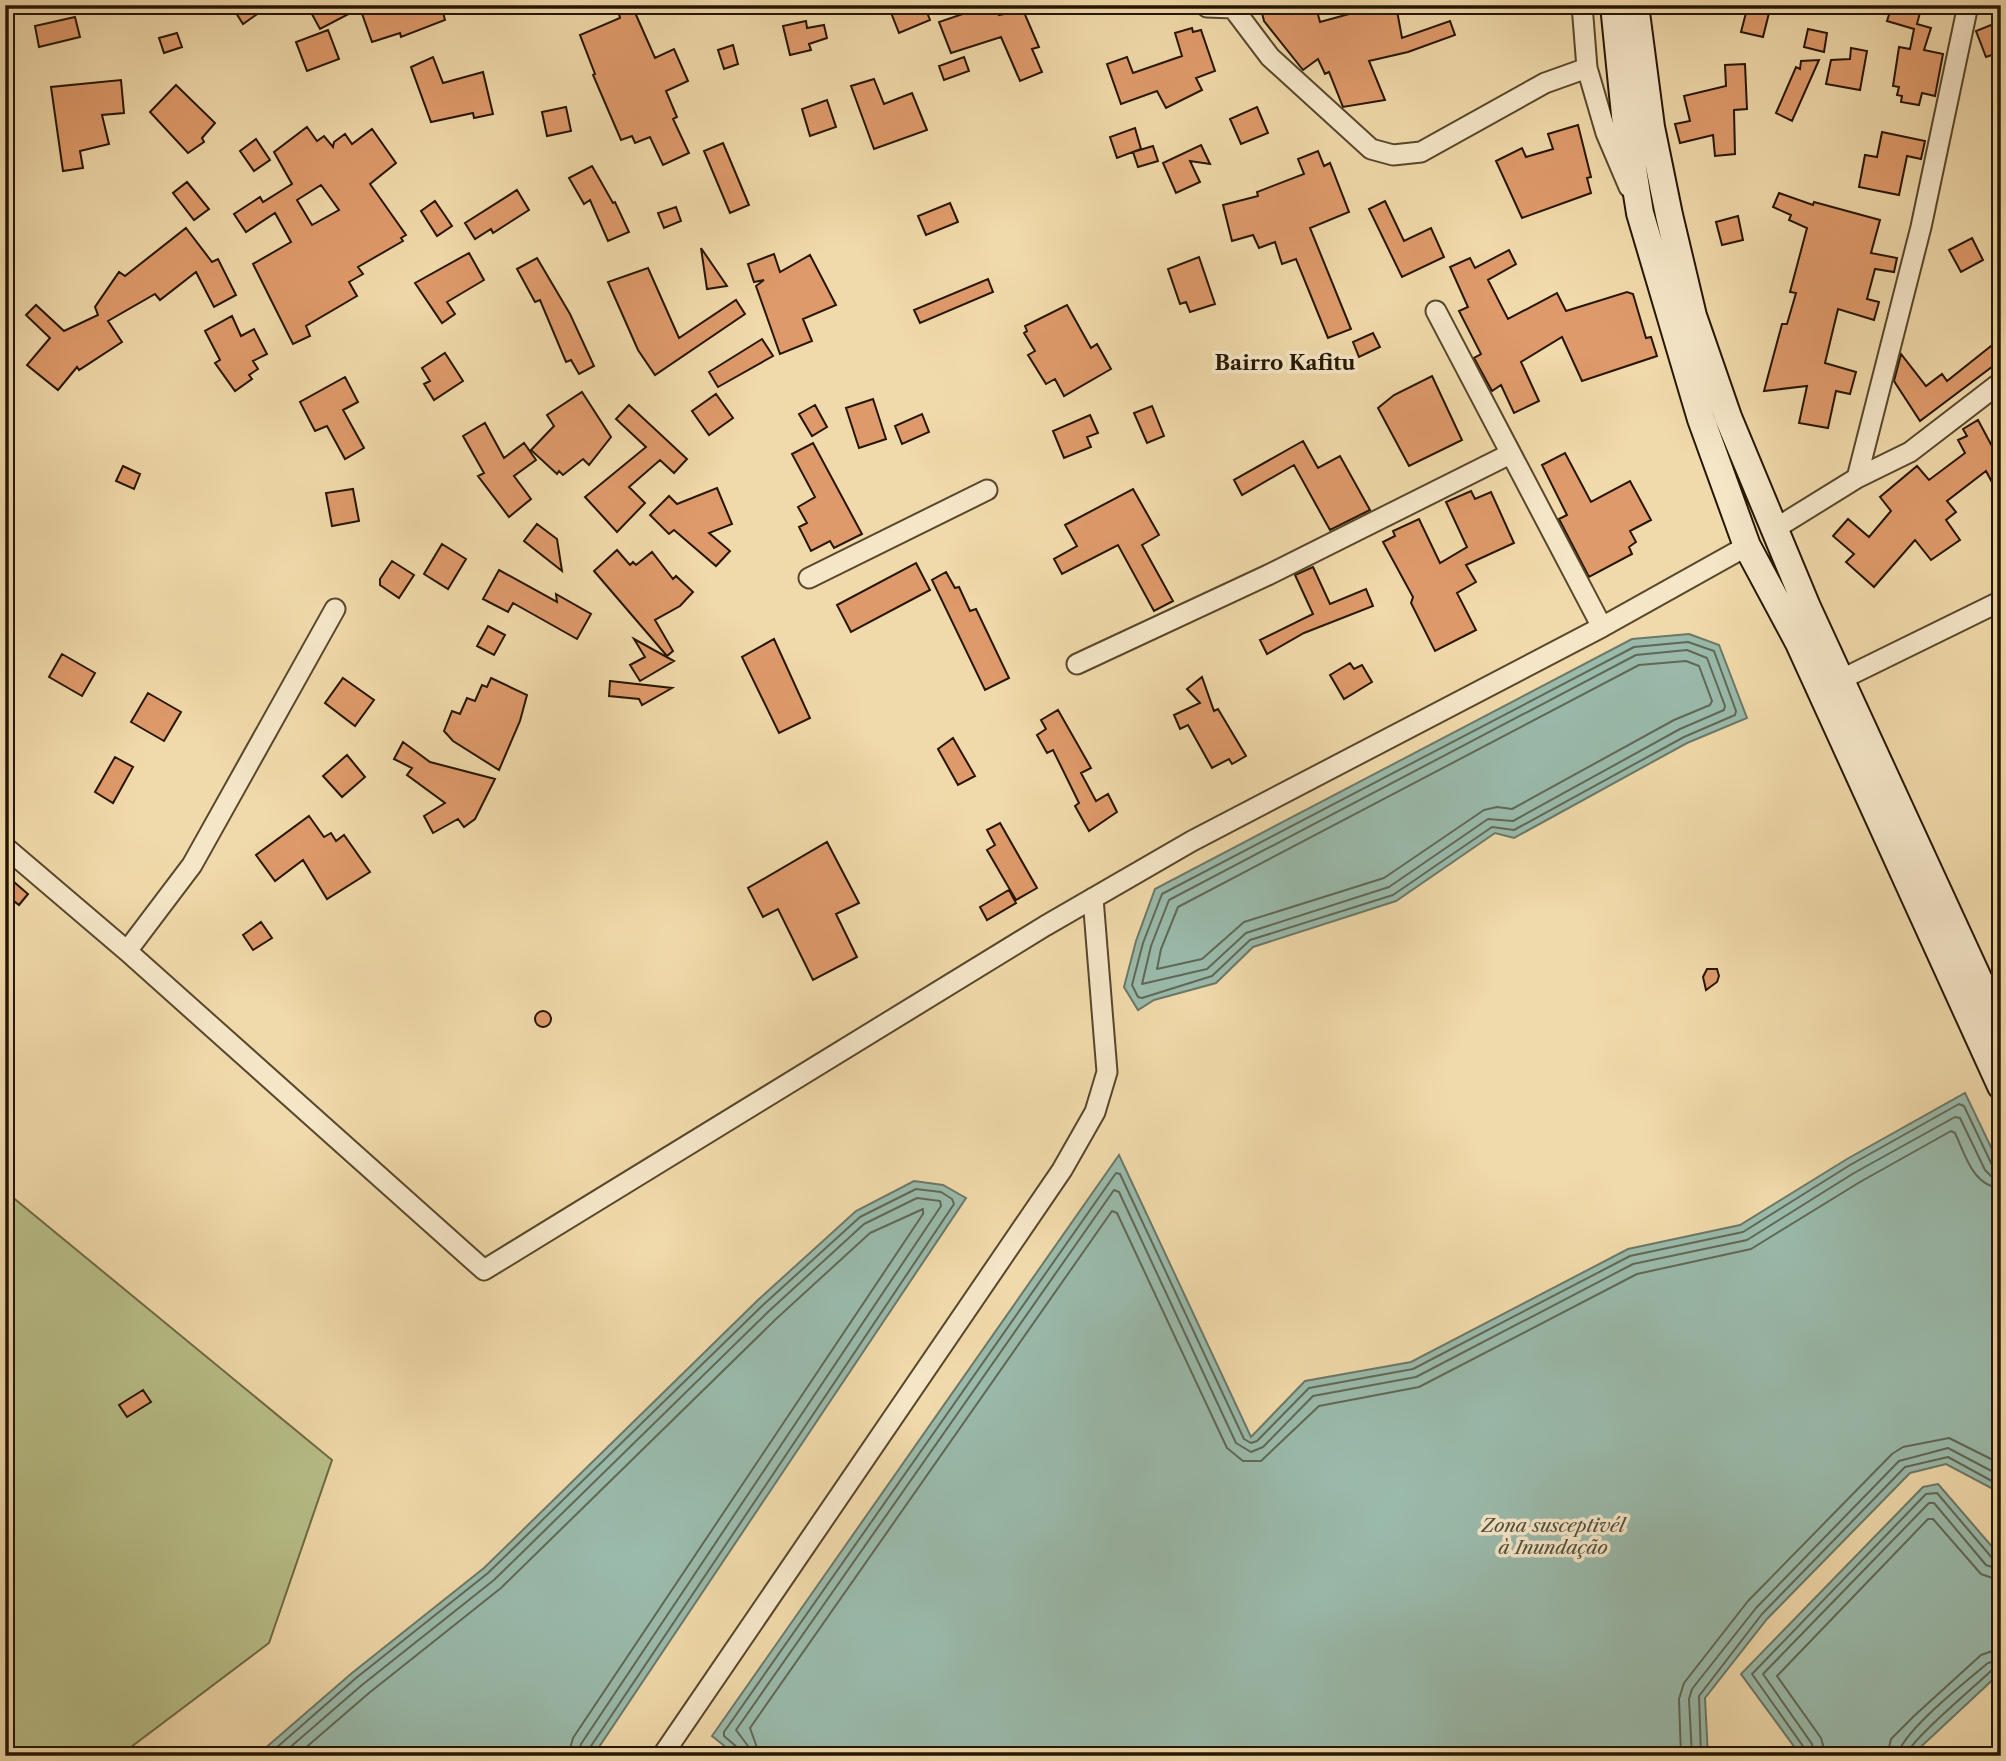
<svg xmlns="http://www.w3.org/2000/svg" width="2006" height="1761" font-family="'Libre Caslon Text',serif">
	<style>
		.green { fill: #b8bf89; stroke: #6f6a45; stroke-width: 2 }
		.water { fill: #9abaab; stroke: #6c7867; stroke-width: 2 }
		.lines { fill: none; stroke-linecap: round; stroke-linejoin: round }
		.shore { stroke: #606856; stroke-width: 2 }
		.building { fill: #df9a6b; stroke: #261601; stroke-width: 2; fill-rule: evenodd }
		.street-casing { stroke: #58472b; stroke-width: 23 }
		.secondary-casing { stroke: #261601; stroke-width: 30 }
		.street { stroke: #f5e6c8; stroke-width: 19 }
		.secondary { stroke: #f5e6c8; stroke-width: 26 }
		.labels { text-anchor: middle; stroke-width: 7; stroke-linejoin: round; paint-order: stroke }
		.water-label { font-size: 19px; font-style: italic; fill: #4f4f3c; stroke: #f5e6c8 }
		.quarter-label { font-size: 21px; font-weight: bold; fill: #261601; stroke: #f5e6c8 }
	</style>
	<rect width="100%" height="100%" fill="#f0d9aa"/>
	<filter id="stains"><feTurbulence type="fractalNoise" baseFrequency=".00286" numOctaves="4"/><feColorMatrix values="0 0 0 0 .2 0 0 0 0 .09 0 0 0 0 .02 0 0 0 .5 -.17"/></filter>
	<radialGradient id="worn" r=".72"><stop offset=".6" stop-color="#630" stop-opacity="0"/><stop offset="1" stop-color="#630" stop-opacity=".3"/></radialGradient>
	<path class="green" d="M5 1191 332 1460 269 1643 123 1753 111 1756H5Z"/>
	<path class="water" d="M1689 634 1719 645 1747 718 1687 743 1514 838 1495 833 1396 901 1253 947 1216 983 1154 1000 1138 1010 1124 987 1136 941 1155 889 1632 639Z
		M1965 1093 2001 1168V1497L1997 1491 1946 1464 1910 1473 1767 1619 1705 1698 1708 1756H737L712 1736 1119 1155 1251 1437 1305 1381 1411 1362 1628 1249 1740 1225 1847 1159Z
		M914 1181 943 1185 966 1198 593 1756H256L352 1673 484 1568 758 1300 856 1211Z
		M1938 1484 2001 1557V1672L1911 1756H1801L1741 1674 1923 1487Z"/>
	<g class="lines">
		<path class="shore" d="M1688 642 1714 651 1736 711 1735 715 1684 737 1514 830 1492 827 1393 895 1250 940 1212 976 1142 998 1138 997 1132 985 1143 943 1162 894 1634 647Z
			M1687 650 1707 658 1725 706 1724 710 1680 729 1513 821 1488 819 1389 887 1246 933 1207 969 1142 984 1151 946 1169 900 1636 655Z
			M1686 661 1699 666 1712 701 1710 705 1674 720 1512 809 1497 807 1484 810 1384 878 1244 922 1202 959 1157 969 1161 949 1178 907 1639 665Z
			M267 1756 356 1678 488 1573 763 1305 860 1217 916 1189 941 1192 952 1199 954 1204 589 1749 587 1756
			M280 1756 362 1685 494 1580 769 1311 864 1224 917 1198 940 1201 941 1206 581 1744 578 1756
			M296 1756 369 1693 501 1588 776 1319 870 1233 923 1209V1214L573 1738 568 1756
			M740 1756 738 1748 724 1736V1732L1116 1173 1120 1174 1244 1439 1251 1443 1257 1441 1309 1388 1413 1369 1630 1256 1743 1232 1850 1165 1959 1104 1964 1106 1992 1165 2001 1169
			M749 1756 748 1746 736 1730 1114 1190 1119 1192 1236 1443 1251 1452 1263 1447 1313 1396 1416 1377 1633 1264 1747 1240 1854 1173 1955 1117 1960 1118 1985 1170 1991 1176 2001 1178
			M760 1756 750 1728 1112 1211 1117 1213 1227 1448 1243 1461H1261L1319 1406 1419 1387 1637 1274 1751 1249 1860 1182 1951 1131 1955 1133C1965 1154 1973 1187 2001 1188
			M1681 1756 1679 1699 1684 1683 1748 1601 1892 1454 1903 1447 1949 1438 2001 1464
			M1692 1756 1689 1699 1692 1689 1756 1608 1899 1461 1948 1448 2001 1476
			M1701 1756 1699 1696 1762 1614 1905 1467 1948 1457 2001 1486
			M1807 1756 1805 1749 1752 1674 1926 1494 1937 1493 1993 1559 2001 1561
			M1815 1756 1812 1744 1763 1674 1929 1503H1934L1986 1565 2001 1570
			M1826 1756 1821 1738 1777 1676 1928 1519H1933L1981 1574 2001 1581
			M1887 1756 1891 1739 1914 1716 1981 1655 2001 1648
			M1898 1756C1899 1734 1969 1679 1988 1663L2001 1659
			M1906 1756C1908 1742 1979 1683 1993 1669L2001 1667"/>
	</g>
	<path class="building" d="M231 5H270L243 24Z
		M307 5H441L445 20 401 37 400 33 372 42 360 8 320 29Z
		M888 5H924L930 20 899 33Z
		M989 5H997L999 15 1023 10 1039 47 1032 49 1042 72 1020 81 1001 37 951 53 939 22Z
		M1260 5H1290L1292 14 1316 7 1320 22 1360 11 1359 5H1396L1402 38 1450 21 1455 35 1408 52 1369 61 1385 100 1343 107 1329 72 1325 74 1318 59 1303 70 1264 21Z
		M1748 5H1771L1763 37 1741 32Z
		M1892 5H1922L1917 24 1931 28 1924 50 1943 54 1935 96 1922 93 1919 105 1901 102 1902 96 1897 95 1899 87 1893 86 1899 47 1910 49 1914 29 1887 21Z
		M633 8 655 58 674 49 688 81 666 91 677 117 673 119 689 153 663 165 650 137 635 143 632 136 621 140 593 75 595 74 580 35 620 18 619 14Z
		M75 17 80 37 39 47 35 26Z
		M806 21 807 28 824 25 827 38 809 44 811 50 790 55 783 26Z
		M2001 21V52L1986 57 1976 31Z
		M1192 28 1193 32 1201 30 1215 71 1196 78 1202 90 1166 108 1157 91 1121 104 1107 64 1127 57 1133 73 1182 56 1175 33Z
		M1808 29 1827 33 1824 52 1804 47Z
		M328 30 339 59 307 71 296 42Z
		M177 33 182 47 164 53 159 38Z
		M733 45 738 64 724 69 718 50Z
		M1851 48 1867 51 1860 90 1826 84 1831 60 1850 59Z
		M433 57 443 83 483 72 493 114 474 118 473 113 431 122 411 67Z
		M964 57 969 71 944 80 939 66Z
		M1819 60 1792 121 1776 113 1796 67 1800 69 1801 61Z
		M1745 64 1747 109 1734 110 1735 154 1715 156 1713 135 1680 143 1675 124 1690 121 1684 96 1726 86 1725 65Z
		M874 79 884 104 912 93 927 130 874 149 851 86Z
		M121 80 124 113 102 115 109 144 80 151 83 168 63 171 51 87Z
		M176 85 215 123 202 138 204 142 188 153 150 112Z
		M827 100 836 127 810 136 802 109Z
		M566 107 571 131 547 136 542 112Z
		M1257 107 1268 133 1241 144 1230 119Z
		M1578 125 1591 177 1587 178 1591 193 1522 218 1496 161 1522 148 1526 157 1553 149 1548 134Z
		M307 127 317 141 324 136 333 147 334 142 345 134 352 144 372 129 396 163 370 184 406 235 401 238 403 241 358 267 363 274 349 282 357 296 306 326 310 336 293 344 253 264 291 242 275 213 246 232 234 214 260 197 263 202 292 184 274 152ZM321 185 339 210 312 225 297 200Z
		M1135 128 1141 149 1117 158 1110 137Z
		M1882 132 1925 141 1921 159 1907 156 1899 195 1859 187 1865 155 1877 157Z
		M256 139 270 160 254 171 240 151Z
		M723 143 749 205 730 213 704 151Z
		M1201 145 1210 164 1190 161 1200 182 1176 193 1163 163Z
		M1153 146 1158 161 1138 167 1133 152Z
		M1318 151 1324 166 1330 163 1349 212 1310 228 1351 329 1328 338 1296 259 1282 264 1275 242 1259 248 1253 235 1232 241 1223 205 1258 196 1257 192 1304 174 1298 159Z
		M592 166 613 203 615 202 629 232 608 241 590 200 584 204 569 178Z
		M187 182 209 209 194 220 173 193Z
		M517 190 529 210 493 233 491 229 475 239 465 223Z
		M1779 193 1813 205 1814 202 1880 220 1871 253 1897 258 1894 272 1875 269 1867 299 1879 302 1874 320 1838 309 1825 363 1856 372 1850 394 1836 391 1828 428 1799 423 1807 386 1764 391 1782 324H1787L1796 293 1790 292 1807 228 1789 220 1791 215 1773 207Z
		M435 201 452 226 437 236 421 211Z
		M1385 201 1404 241 1431 228 1444 257 1402 277 1369 209Z
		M950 203 958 222 926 235 918 216Z
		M676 207 681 221 664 228 658 213Z
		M1738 216 1743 240 1722 245 1716 222Z
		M186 228 212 262 218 259 236 295 214 307 196 272 160 300 155 294 108 321 122 342 79 370 77 367 58 390 27 365 50 338 26 315 36 305 64 331 98 315 95 307 119 272 125 276Z
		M1972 238 1983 260 1961 272 1949 250Z
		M701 248 727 286 707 289Z
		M1509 250 1516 264 1488 280 1508 319 1557 293 1566 311 1627 292 1633 294 1646 338 1651 337 1657 356 1582 381 1562 337 1521 362 1539 401 1514 413 1501 385 1492 391 1474 358 1481 354 1459 311 1468 307 1450 267 1470 258 1475 268Z
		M469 253 484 280 447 302 455 314 442 323 415 283Z
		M774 254 780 272 810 255 836 305 803 319 812 341 780 354 756 286 764 280 754 282 748 264Z
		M1199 257 1215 304 1190 312 1186 302 1180 304 1168 269Z
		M537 258 570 314 594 366 579 374 571 360 566 362 540 300 535 302 517 269Z
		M648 268 679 338 736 300 745 314 655 375 638 350 608 282Z
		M988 279 993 292 920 323 914 310Z
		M1067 305 1091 348 1097 344 1111 369 1064 396 1055 379 1046 384 1028 355 1035 351 1024 333 1027 331 1025 326Z
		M232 316 241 336 254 329 267 354 253 361 258 369 249 375 252 379 235 391 215 363 220 360 205 331Z
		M1373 333 1380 347 1359 357 1353 342Z
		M2001 338V360L1920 421 1894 381 1901 354 1926 386 1942 374 1947 381Z
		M762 339 773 356 718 387 709 372Z
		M445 353 463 381 434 400 424 384 430 381 422 368Z
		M1432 376 1462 440 1409 466 1378 408 1394 395Z
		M345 377 358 402 343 410 364 448 345 459 327 426 315 431 300 402Z
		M582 392 611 437 589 465 583 459 563 475 559 471 557 474 531 450 554 426 547 415Z
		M716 394 733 418 709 435 692 411Z
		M873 399 886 439 859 448 846 408Z
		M629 405 687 459 674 473 660 460 629 487 645 503 617 532 585 497 646 447 616 419Z
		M815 405 827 427 812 436 799 414Z
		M1152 406 1164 436 1147 443 1134 413Z
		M922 414 929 432 902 444 895 426Z
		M1090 415 1098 433 1087 437 1091 447 1064 458 1053 431Z
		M1978 420 1994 450 2001 444V499L1986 471 1947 501 1956 512 1946 520 1960 540 1931 560 1915 540 1874 587 1846 562 1854 554 1833 536 1848 519 1869 537 1891 511 1880 497 1917 466 1929 480 1965 453 1958 440 1967 436 1963 429Z
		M485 423 504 458 524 443 536 460 514 476 531 499 509 517 478 476 484 473 463 436Z
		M1303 441 1318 468 1340 456 1370 510 1330 530 1294 465 1242 495 1234 480Z
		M813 443 862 534 834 548 830 541 811 551 799 527 807 523 798 507 815 497 792 454Z
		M1565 453 1591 502 1630 481 1651 520 1630 531 1636 542 1629 547 1632 554 1589 577 1559 519 1567 515 1542 465Z
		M123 466 140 474 134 489 116 481Z
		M717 488 732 524 709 533 730 551 716 566 674 530 669 534 650 515 669 496 677 504Z
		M353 489 359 521 332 526 326 493Z
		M1133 489 1159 535 1142 545 1173 601 1154 611 1118 545 1062 574 1054 559 1077 546 1065 525Z
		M1471 491 1475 499 1491 492 1514 543 1466 565 1476 582 1457 593 1476 630 1435 651 1411 603 1413 597 1383 542 1395 536 1393 531 1419 519 1440 563 1467 547 1446 502Z
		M537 524 557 539 562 571 524 541Z
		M442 544 466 559 448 589 424 574Z
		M617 550 630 565 633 562 636 565 652 552 673 579 676 576 693 592 680 606 655 620 673 651 667 656 594 571Z
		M392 561 414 575 399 598 380 585V579Z
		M916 563 930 590 851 632 837 605Z
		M1313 567 1330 604 1366 589 1373 606 1304 633 1267 654 1260 640 1313 614 1295 575Z
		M499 570 557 602 556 594 591 614 577 639 513 603 508 612 483 599Z
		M946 572 955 588 959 587 970 611 976 609 1009 678 985 690 932 580Z
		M488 626 505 635 494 655 477 646Z
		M634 639 674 661 640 681 630 665 645 657Z
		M774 639 810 718 779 733 742 657Z
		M62 654 95 673 82 696 49 677Z
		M1350 663 1354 669 1362 665 1372 682 1344 699 1330 675Z
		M1202 677 1214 711 1218 709 1246 756 1232 764 1229 759 1212 768 1188 725 1180 729 1174 715 1200 703 1187 689Z
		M343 678 374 700 355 726 325 703Z
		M491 678 527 695 520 721 499 770 453 741 444 731 452 711 460 714 467 698 475 701 482 685 487 687Z
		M610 681 672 688 642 705 639 699 609 696Z
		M148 693 181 712 164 741 131 722Z
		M1058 710 1091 768 1081 773 1096 801 1108 794 1117 812 1089 831 1075 806 1079 803 1053 750 1047 753 1037 735 1046 729 1041 720Z
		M953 738 975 776 958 785 938 749Z
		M403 742 430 762 495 779 475 819 464 827 458 819 433 833 424 816 445 803 407 775 412 768 394 759Z
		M347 755 365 777 342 797 323 776Z
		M115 757 133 767 113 803 95 792Z
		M309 816 324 837 331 833 336 841 344 835 370 872 327 899 303 860 275 881 256 855Z
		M1000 823 1037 888 1016 900 987 850 995 845 987 830Z
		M827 842 859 903 836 914 857 957 813 980 778 909 763 917 748 888Z
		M14 882 28 894 19 905 5 894Z
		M1009 890 1016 903 987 920 980 907Z
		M261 922 272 938 253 950 243 935Z
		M1707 969H1717L1719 976 1717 982 1706 990 1703 977Z
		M535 1019a8 8 0 1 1 16 0a8 8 0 1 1-16 0Z
		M143 1390 151 1402 127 1417 119 1405Z"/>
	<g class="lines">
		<defs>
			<path id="street" d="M1582 5 1587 68 1606 133 1629 187
				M1207 7 1233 8 1270 57 1371 149 1393 155 1421 152 1545 83 1587 68
				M1436 311 1602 627
				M1857 478 1921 227 1968 5
				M1773 530 1857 478 1910 452 2001 382
				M809 578 987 490
				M1077 664 1268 575 1510 454
				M1842 679 2001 601
				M5 847 127 951 484 1270 1045 926 1192 841 1602 627 1747 546
				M127 951 192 865 335 609
				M662 1756 1062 1170 1095 1112 1107 1072 1093 898"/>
			<path id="secondary" d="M1614 5 1626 125 1640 213 1701 419 1747 546 1799 643 2001 1086
				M1635 5 1651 127 1669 215 1693 316 1728 417 1807 607 2001 1028"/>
		</defs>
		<use href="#street" class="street-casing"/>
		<use href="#secondary" class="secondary-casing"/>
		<use href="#street" class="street"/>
		<use href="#secondary" class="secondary"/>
	</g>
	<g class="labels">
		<g class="water-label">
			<text x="1553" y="1532">Zona susceptivél<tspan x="1553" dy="22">à Inundação</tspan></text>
		</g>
		<g class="quarter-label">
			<text x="1285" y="370">Bairro Kafitu</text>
		</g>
	</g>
	<rect width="2006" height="1761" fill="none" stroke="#f0d9aa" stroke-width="28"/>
	<rect x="7" y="7" width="1992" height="1747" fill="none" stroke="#261601" stroke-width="3.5"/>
	<rect x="14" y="14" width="1978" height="1733" fill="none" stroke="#261601" stroke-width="2"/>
	<rect width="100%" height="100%" filter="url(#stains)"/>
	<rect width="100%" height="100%" fill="url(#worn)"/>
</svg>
